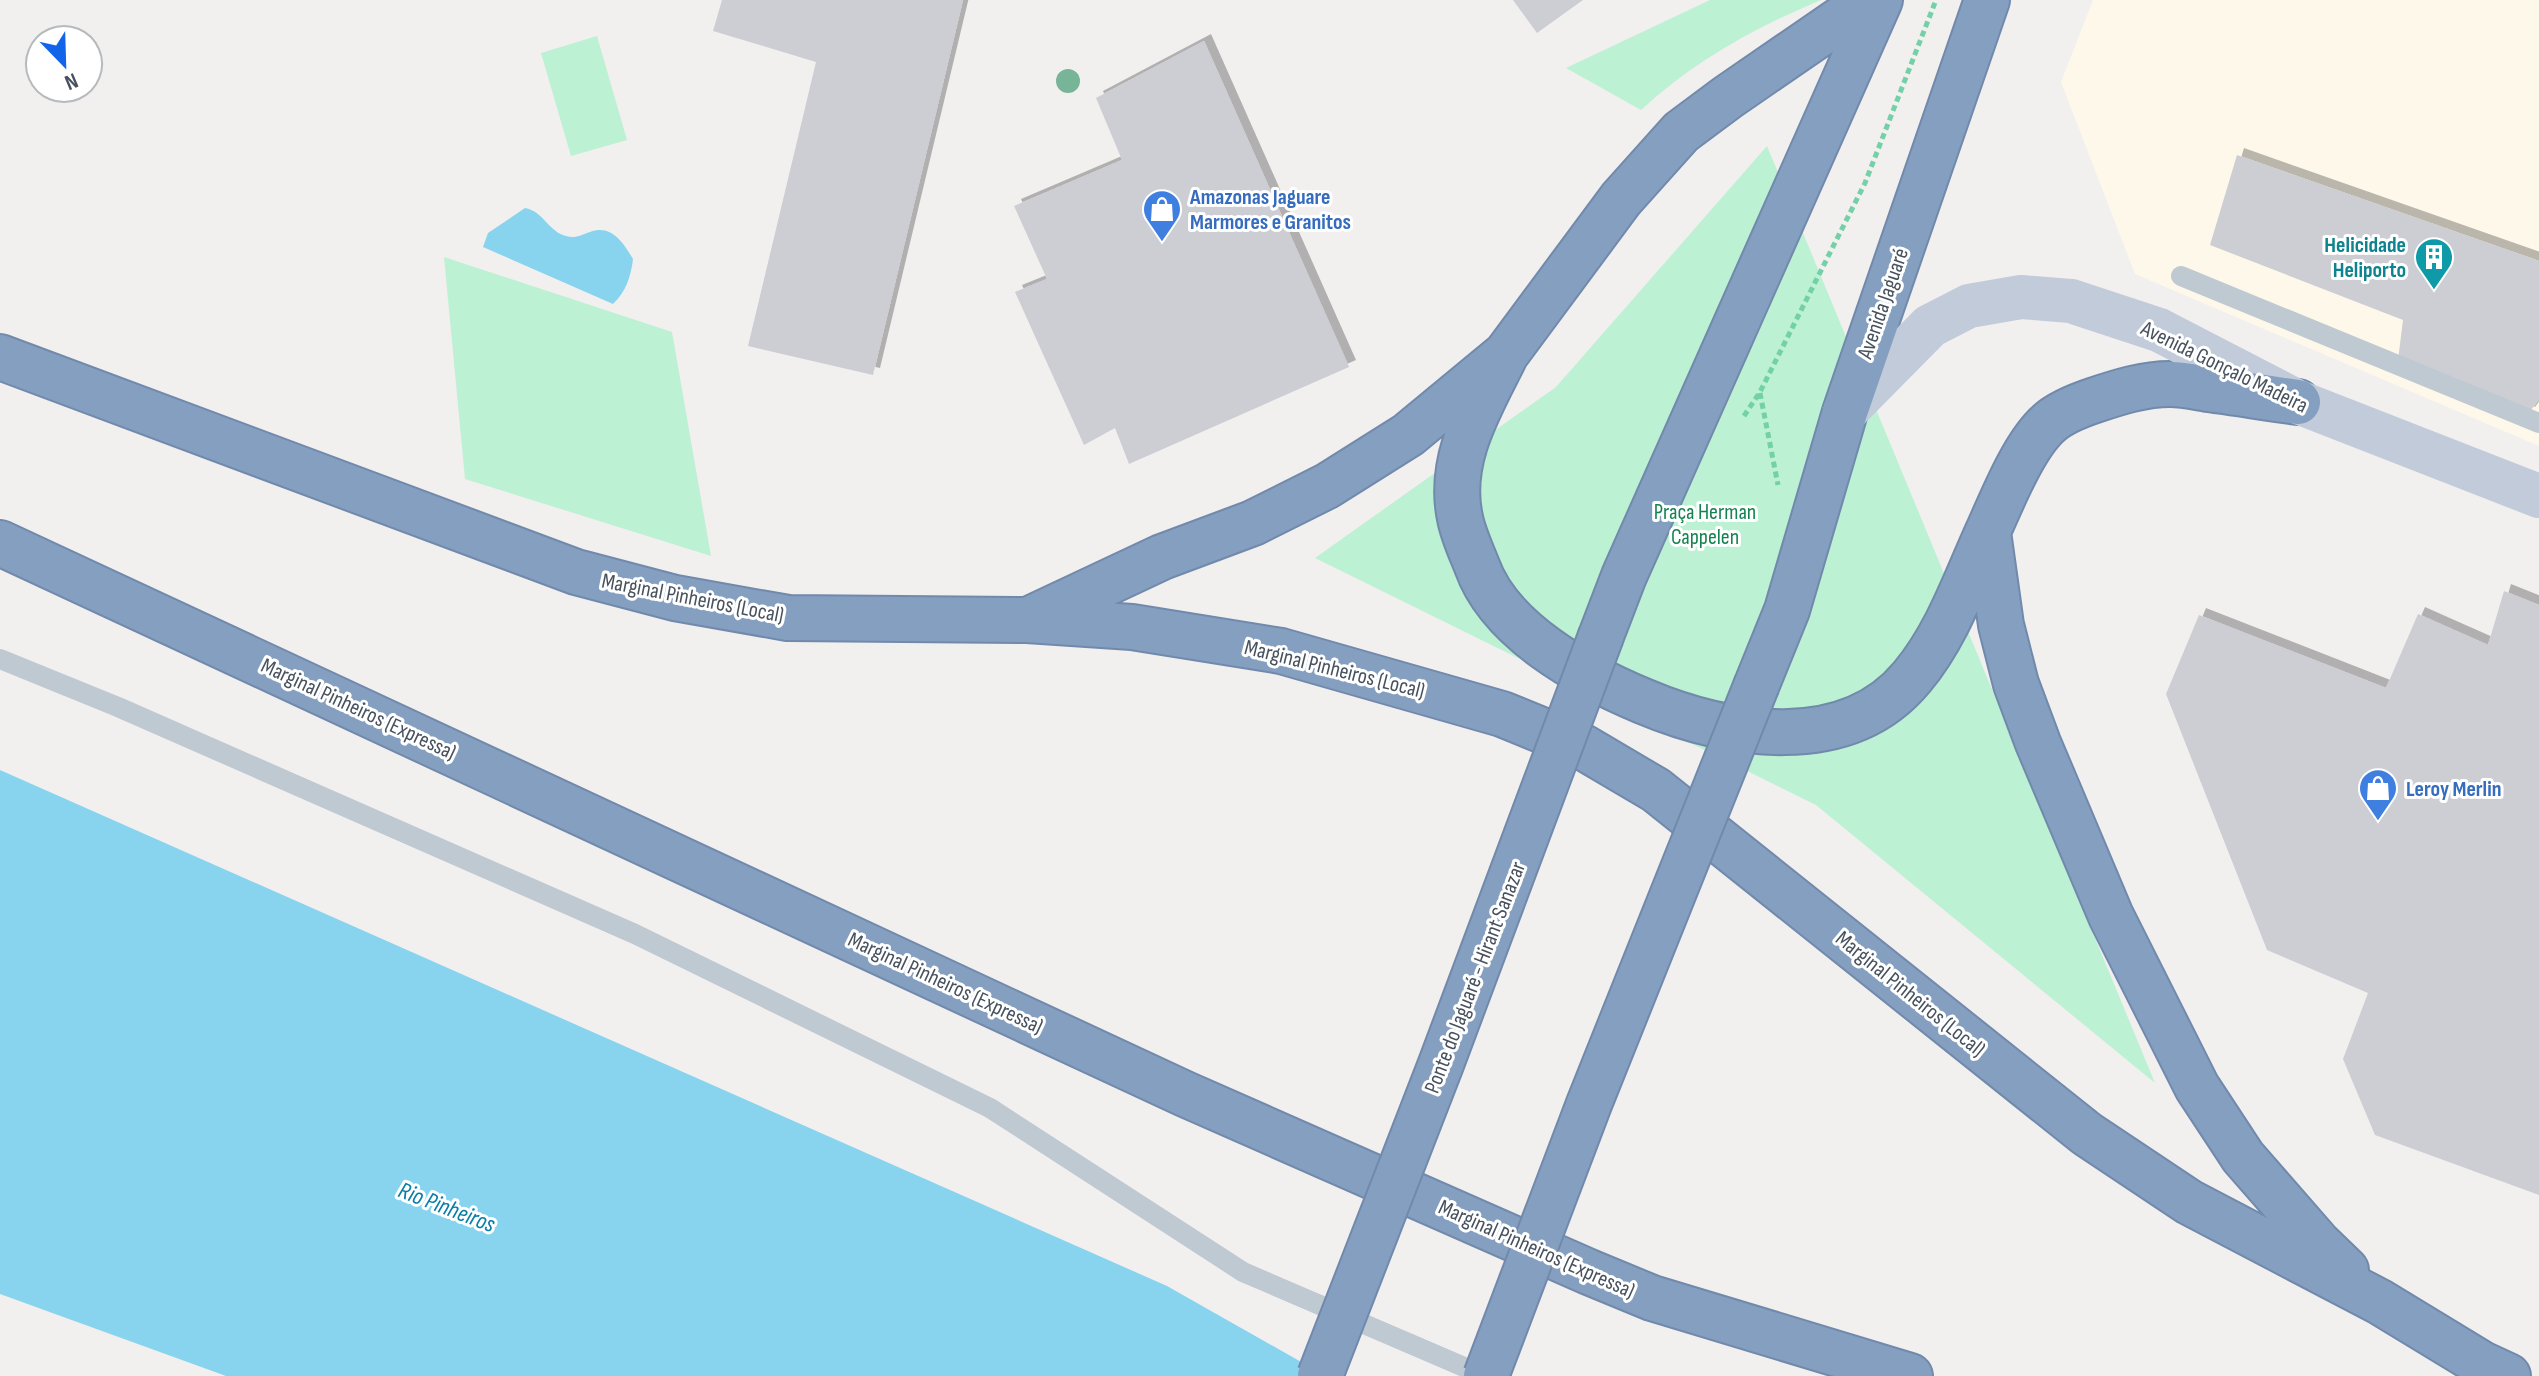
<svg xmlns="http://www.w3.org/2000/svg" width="2539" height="1376" font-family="'Sofia Sans Condensed',sans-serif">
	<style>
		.commercial { fill: #fdf8e9 }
		.green { fill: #bcf1d3 }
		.water { fill: #88d4ef }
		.building { fill: #ccced4; filter: url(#shadow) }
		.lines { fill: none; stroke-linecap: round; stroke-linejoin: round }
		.highway-casing { stroke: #718aac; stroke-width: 48 }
		.path { stroke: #73d0a7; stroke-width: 5; stroke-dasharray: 6 4; stroke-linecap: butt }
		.lane { stroke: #bfc9d2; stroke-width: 20 }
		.secondary { stroke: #c1cbd9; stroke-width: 44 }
		.highway { stroke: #859fc0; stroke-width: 44 }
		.highway-bridge-casing { stroke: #718aac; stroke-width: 48; stroke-linecap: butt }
		.highway-bridge { stroke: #859fc0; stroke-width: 44 }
		.tree { fill: #78b498 }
		.labels { text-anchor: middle; stroke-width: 6; stroke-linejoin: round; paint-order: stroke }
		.shop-label { font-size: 22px; font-weight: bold; fill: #366cbe; stroke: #fff; text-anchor: start }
		.culture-label { font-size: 22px; font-weight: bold; fill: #0d838f; stroke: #fff; text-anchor: end }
		.street-label { font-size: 22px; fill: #47525e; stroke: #fff }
		.park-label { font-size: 22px; fill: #148351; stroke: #fff }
		.water-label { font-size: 24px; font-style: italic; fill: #087ea8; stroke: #fff }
	</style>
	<defs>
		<filter id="shadow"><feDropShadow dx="7" dy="-7" stdDeviation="0" flood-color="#0004"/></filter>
	</defs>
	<rect width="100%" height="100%" fill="#f2efef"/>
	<path class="commercial" d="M2093 0H2539V446L2135 274 2061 82Z"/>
	<path class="green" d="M1710 0H1821C1754 28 1694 61 1641 110L1566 68Z
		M597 36 627 140 571 156 541 53Z
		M1767 146 2155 1083 1816 805 1315 558 1556 387Z
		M444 257 672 332 711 556 465 479Z"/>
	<path class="water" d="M525 208C543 211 549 232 566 236 575 239 581 235 590 232 611 224 623 242 633 259 631 276 626 292 613 304L483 247 488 233Z
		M0 770 1167 1286 1326 1376H226L0 1294Z"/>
	<path class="building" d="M722 0H963L873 375 748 346 816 62 713 31Z
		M1513 0H1583L1537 33Z
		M1204 41 1349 367 1129 464 1115 428 1084 445 1015 292 1047 279 1014 206 1122 160 1096 98Z
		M2237 155 2539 261V399L2528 414 2398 360 2403 320 2210 245Z
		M2504 591 2539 605V1195L2375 1135 2343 1059 2368 993 2267 950 2166 694 2199 615 2386 688 2418 614 2488 645Z"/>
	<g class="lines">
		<defs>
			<path id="highway" d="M1506 354C1481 405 1447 458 1460 518 1463 534 1471 551 1477 566 1500 631 1583 676 1643 701 1726 736 1846 757 1912 677 1948 634 1966 579 1989 529 2003 498 2024 445 2049 423 2061 412 2080 405 2095 400 2119 392 2144 384 2170 384 2183 384 2196 387 2208 389 2238 393 2268 398 2298 402
				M0 357 576 572 675 598 788 618 1027 620 1132 627 1281 651 1502 714 1583 747 1656 790 2087 1134 2189 1202 2380 1302 2482 1364 2508 1376
				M1988 532 2001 625 2016 684 2038 743 2111 916 2197 1087 2243 1157 2318 1243 2346 1270
				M0 543 1185 1094 1589 1272 1652 1298 1910 1376
				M1030 619 1162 557 1253 523 1327 486 1408 435 1506 354 1621 199 1681 132 1728 97 1869 0
				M1601 636 1624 576 1880 0
				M1757 684 1787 610 1845 412 1987 0"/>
		</defs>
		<use href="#highway" class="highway-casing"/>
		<path class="path" d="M1760 393 1778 485
			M1744 416 1760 392 1865 183 1936 0"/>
		<path class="lane" d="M2181 276 2539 423
			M0 659 118 707 635 934 990 1108 1243 1272 1485 1376"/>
		<path class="secondary" d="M1845 412 1930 326 1969 306 2021 297 2071 301 2159 330 2298 402 2539 496"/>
		<use href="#highway" class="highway"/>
		<defs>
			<path id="highway-bridge" d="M1320 1376 1441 1064 1601 636
				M1486 1376 1589 1104 1757 684"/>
		</defs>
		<use href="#highway-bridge" class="highway-bridge-casing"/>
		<use href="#highway-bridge" class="highway-bridge"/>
	</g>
	<circle class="tree" cx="1068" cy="81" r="12"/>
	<defs>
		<symbol id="shop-pin" viewBox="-11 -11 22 30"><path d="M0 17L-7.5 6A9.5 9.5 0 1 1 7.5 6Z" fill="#3f7fe0" stroke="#fff"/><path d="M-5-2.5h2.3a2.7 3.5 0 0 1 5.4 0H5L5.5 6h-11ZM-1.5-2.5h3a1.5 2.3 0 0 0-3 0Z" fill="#fff"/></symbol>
		<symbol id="building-pin" viewBox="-11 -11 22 30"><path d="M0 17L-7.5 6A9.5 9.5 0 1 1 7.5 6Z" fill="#0f9aa8" stroke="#fff"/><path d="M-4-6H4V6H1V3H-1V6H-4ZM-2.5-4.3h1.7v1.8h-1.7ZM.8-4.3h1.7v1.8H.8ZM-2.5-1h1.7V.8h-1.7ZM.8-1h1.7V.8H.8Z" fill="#fff"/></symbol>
	</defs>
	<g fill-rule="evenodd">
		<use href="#shop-pin" x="1140" y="187" width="44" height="60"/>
		<use href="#building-pin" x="2412" y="235" width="44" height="60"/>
		<use href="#shop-pin" x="2356" y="766" width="44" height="60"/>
	</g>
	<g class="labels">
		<g class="shop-label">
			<text x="1190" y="204">Amazonas Jaguare<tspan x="1190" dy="25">Marmores e Granitos</tspan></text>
			<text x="2406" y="796">Leroy Merlin</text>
		</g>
		<g class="culture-label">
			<text x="2406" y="252">Helicidade<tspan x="2406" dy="25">Heliporto</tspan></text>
		</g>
		<g class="street-label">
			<text transform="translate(1882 303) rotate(-71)" y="8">Avenida Jaguaré</text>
			<text transform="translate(2225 366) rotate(26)" y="8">Avenida Gonçalo Madeira</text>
			<text transform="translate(693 597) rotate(11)" y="8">Marginal Pinheiros (Local)</text>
			<text transform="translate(1335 668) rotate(14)" y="8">Marginal Pinheiros (Local)</text>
			<text transform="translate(359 708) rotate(25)" y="8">Marginal Pinheiros (Expressa)</text>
			<text transform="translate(1474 977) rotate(-69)" y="8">Ponte do Jaguaré - Hirant Sanazar</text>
			<text transform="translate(946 982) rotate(25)" y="8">Marginal Pinheiros (Expressa)</text>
			<text transform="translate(1911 993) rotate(39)" y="8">Marginal Pinheiros (Local)</text>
			<text transform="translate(1537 1248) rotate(24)" y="8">Marginal Pinheiros (Expressa)</text>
		</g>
		<g class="park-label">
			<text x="1705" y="519">Praça Herman<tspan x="1705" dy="25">Cappelen</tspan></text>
		</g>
		<g class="water-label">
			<text transform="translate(447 1207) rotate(21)" y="8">Rio Pinheiros</text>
		</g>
	</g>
	<g transform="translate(64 64) rotate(157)"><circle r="38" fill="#ffffff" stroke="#b5babf" stroke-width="2"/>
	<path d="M0-6L14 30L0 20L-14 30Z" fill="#1265e9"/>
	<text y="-12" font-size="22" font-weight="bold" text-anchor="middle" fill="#47525e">N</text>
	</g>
</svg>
